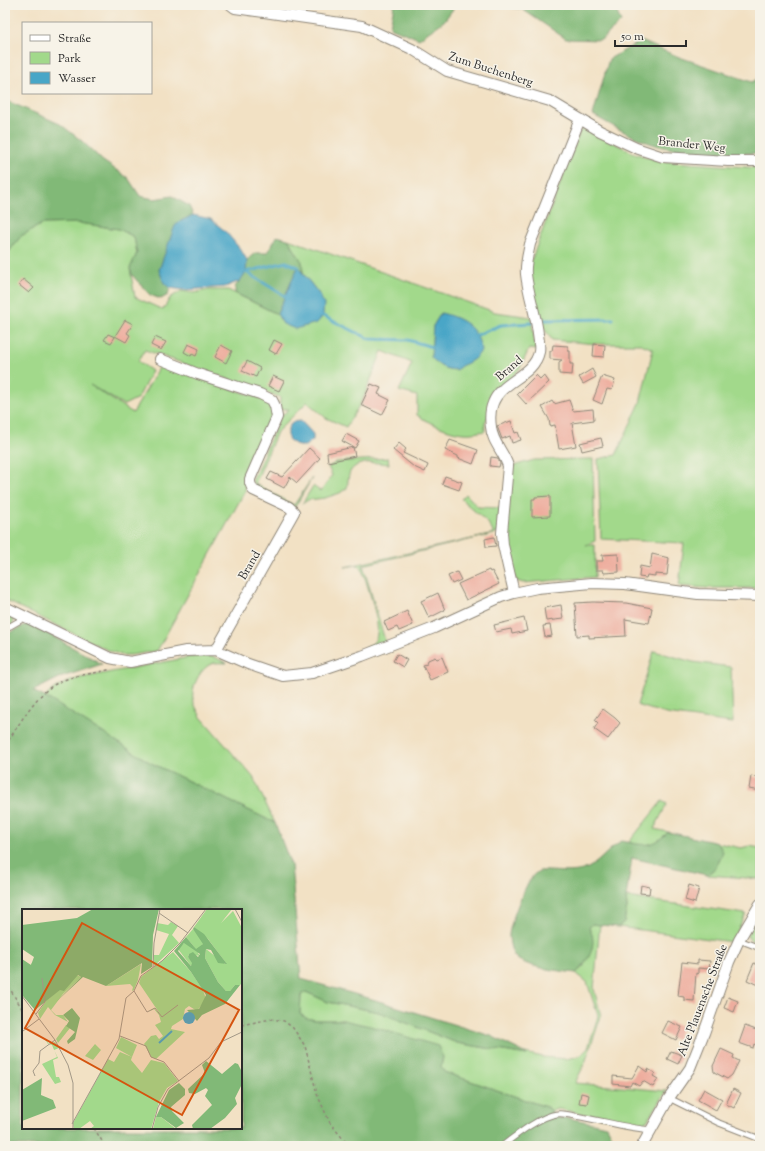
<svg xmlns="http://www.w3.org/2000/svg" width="765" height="1151" font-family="'Sorts Mill Goudy',serif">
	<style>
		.green { fill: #a2d98b; stroke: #66825b; fill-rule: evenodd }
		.forest { fill: #81b977; stroke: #567251; fill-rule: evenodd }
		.water { fill: #48a6c7; stroke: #3a6879 }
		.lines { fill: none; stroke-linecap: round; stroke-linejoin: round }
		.stream { stroke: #48a6c7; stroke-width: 3 }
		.building { fill: #eead9e }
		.service-casing { stroke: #8e8678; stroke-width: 7 }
		.minor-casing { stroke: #8e8678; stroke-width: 12 }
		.path { stroke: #8e8678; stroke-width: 1.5; stroke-dasharray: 3 3; stroke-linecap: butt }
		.service { stroke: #fff; stroke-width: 5 }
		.minor { stroke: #fff; stroke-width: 10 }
		.labels { text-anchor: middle; stroke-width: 3; stroke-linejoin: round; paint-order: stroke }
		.street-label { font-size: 12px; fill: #2b2b2b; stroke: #f7f3e8 }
		.inset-river { fill: none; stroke: #48a6c7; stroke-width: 2 }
		.inset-road { fill: none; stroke: #a29887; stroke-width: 1 }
		.view { fill: #d5540f; fill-opacity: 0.15; stroke: #d5540f; stroke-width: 2 }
		.inset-edge { fill: none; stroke: #2b2b2b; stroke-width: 2 }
	</style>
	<rect width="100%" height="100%" fill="#f7f3e8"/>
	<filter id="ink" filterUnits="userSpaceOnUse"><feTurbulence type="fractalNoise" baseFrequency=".025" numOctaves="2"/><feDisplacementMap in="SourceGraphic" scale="8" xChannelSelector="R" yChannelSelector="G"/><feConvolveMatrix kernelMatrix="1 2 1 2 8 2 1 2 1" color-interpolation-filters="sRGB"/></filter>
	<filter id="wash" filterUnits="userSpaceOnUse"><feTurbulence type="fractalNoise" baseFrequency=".012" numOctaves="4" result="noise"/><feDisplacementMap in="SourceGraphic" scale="16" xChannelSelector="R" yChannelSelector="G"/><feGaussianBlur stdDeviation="0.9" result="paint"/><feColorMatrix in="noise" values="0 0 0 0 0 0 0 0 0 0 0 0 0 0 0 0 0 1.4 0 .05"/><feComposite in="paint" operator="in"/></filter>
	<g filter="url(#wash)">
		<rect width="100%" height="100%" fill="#f2e1c4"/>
		<path class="green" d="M586 129 634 153 660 161 760 168V588H707L679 586 684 543 601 539 598 459 616 455 640 403 653 349 641 344H597L552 340 537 318 529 278 531 261 580 131Z
			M79 223 119 229 134 237 137 253 130 269 135 297 163 310 170 298 181 291 194 293 208 290H228L277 314 283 324 319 294 303 273 302 262 288 239 495 312 531 317 536 350 529 349 520 368 511 379 485 422V431C478 432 471 434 463 433 450 432 428 423 417 415V396L399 391 412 363 382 351 363 399 346 427 326 418 307 402 277 432 255 484 294 505 312 478 295 507 257 489 252 481 280 417 289 409H280V397L145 350 138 361 152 371 138 398 124 405 90 385 133 413 160 366 270 401 275 412 248 476 245 491 157 651 131 655H121L103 648 5 600V257L21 236 42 224ZM441 313 471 361 460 366 457 370C443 369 440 367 431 357L433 326Z
			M388 458 389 464C378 463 357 459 350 472 348 476 348 483 347 488L340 493 325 498 308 500 302 504 313 486 320 491 322 490 332 475 328 467 337 462Z
			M593 459 595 541 586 545H595V577L523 583 517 581 513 575 504 528 511 470 513 466 534 460Z
			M466 494 478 507 500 508 498 533 363 565 386 644 367 652 366 648C372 645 376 641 377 634 380 622 366 580 361 567L357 565 345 567 490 535 493 532 488 523 461 499Z
			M5 612 13 616V624L5 629Z
			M654 651 693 662 731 667 733 723 666 714 637 705Z
			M212 656 227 663C222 663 215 662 211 664 200 669 191 687 193 699 194 705 198 711 201 717L253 777 275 823 151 763 45 697C56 686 64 683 80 678L190 657Z
			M662 801 667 804 654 829 668 832C657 844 645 849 629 842Z
			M718 843 741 848 749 846 760 848V879L707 875 716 867 723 852Z
			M626 897 746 914 732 942 618 927 624 922 627 908Z
			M760 912V946L749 939 747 935Z
			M592 924H600L594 989 601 1016 585 1063 575 1083 667 1091 648 1120 644 1122 633 1123 558 1109 551 1111 549 1108 444 1072 441 1067 443 1057 343 1020H315L306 1018 300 1014 301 995 306 992 328 1002 379 1012 457 1043 527 1055 525 1053 543 1057 566 1059 580 1056 588 1048 598 1016 587 982 576 973 584 966 589 928Z"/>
		<path class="forest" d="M394 5H456L444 21 419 39 390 27Z
			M498 5H614L621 22 601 40 566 39 522 9Z
			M641 41 679 57 752 82 760 77V153C730 154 698 155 668 148 641 143 617 128 593 115L609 59Z
			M5 100 60 124 82 141 103 161 128 178 140 196 154 199 172 196 189 206 193 215 177 223 159 270 164 283 170 288 168 295 161 299 150 295 132 275 130 268 137 253 134 237 119 229 79 223 42 224 21 236 5 257Z
			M277 236 288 239 302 262 303 273 298 267 277 314 235 293V287L246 272 247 260 255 253H266L271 247Z
			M29 623 102 664 59 678 33 691 52 701 151 763 275 823 291 865 301 979 372 999 491 1036 525 1053 527 1055 457 1043 379 1012 328 1002 306 992 301 995 300 1014 306 1018 315 1020H343L370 1026 438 1046 443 1057 441 1066 444 1072 549 1108 555 1118H568L607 1126 612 1136 631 1142 634 1146H5V635ZM23 910H241V1128H23Z
			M668 832 718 843 723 852 716 867 707 875 632 858 626 897 627 908 624 922 618 927 592 924 589 928C599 944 588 962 576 973 560 971 528 968 516 958 511 953 509 941 509 935 510 923 524 887 532 877 533 875 536 873 539 871 555 870 573 875 588 868 601 861 609 848 622 841 642 845 652 849 668 832Z"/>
		<path class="water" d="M193 215 211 219 226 232 241 250 247 260 246 272 240 281 225 287 184 290 170 288 164 283 159 270 174 228 177 223Z
			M298 267 319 294 324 304 323 316 317 323 295 329 283 324 277 314Z
			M441 313C462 318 479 328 481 351 478 355 475 359 471 361 466 365 461 364 457 370 443 369 440 367 431 357L433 326Z
			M301 421 313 434V440L305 446H298L288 439V429L292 422Z"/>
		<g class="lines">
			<path class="stream" d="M246 272 286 262 298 267
				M246 272 285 296
				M323 316 370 339 408 340 432 347
				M543 320 613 319
				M477 335 501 325 532 323"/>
		</g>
		<g id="blocks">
			<path class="building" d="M23 279 34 288 29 293 19 285Z
				M125 320 133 324 127 333 130 335 126 342 115 336Z
				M108 334 115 337 111 343 104 340Z
				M155 337 166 342 161 350 151 345Z
				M274 340 282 344 276 354 269 350Z
				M188 344 199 349 196 356 192 354 191 356 184 352Z
				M594 344 605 345 604 357 593 356Z
				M221 345 232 351 226 363 215 357Z
				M553 345 568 346V351H570V364H573L572 375 559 374V362L562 360 550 359V351H552Z
				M247 361 260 368 256 377 242 371Z
				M592 369 596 377 583 384 579 377Z
				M536 375 540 379 544 375 549 382 526 404 517 394Z
				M273 376 284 381 279 391 268 386Z
				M602 376 615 380 612 390 607 389 602 404 593 400Z
				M371 384 381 388 378 394 390 400 382 415 361 405Z
				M569 400 573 411 593 409 594 420 572 423 576 446 559 449 555 425 550 426 549 419 542 407 552 401 554 404Z
				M511 421 515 433 518 432 521 440 512 443 510 436 502 439 497 426Z
				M346 434 359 441 355 448 342 441Z
				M601 438 603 446 582 451 580 443Z
				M450 440 478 450 473 464 458 458V456L445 450Z
				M399 443 406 449 403 453 428 465 425 472 414 467 393 450Z
				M353 447 355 456 328 462 327 453Z
				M309 448 320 458 297 483 290 477 284 488 267 479 271 472 282 477Z
				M491 457 498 458 500 463 499 467 490 466Z
				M445 476 462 482 459 490 442 484Z
				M550 496V516L532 517V499H535V497Z
				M494 537 496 546 486 547 485 539Z
				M618 554 619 572 604 573 603 570H596V561H603L602 555Z
				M652 554 669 558 667 575 655 574V576L647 575 646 578 639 577 640 566 650 568Z
				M489 570 490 572 492 571 499 584 466 600 458 584Z
				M457 572 461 580 452 584 448 576Z
				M438 593 445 610 429 618 421 601Z
				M593 602 626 603 652 608 649 623 625 619 626 636 608 637 589 638V635L577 636 575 603Z
				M561 605 563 619 546 621 544 608Z
				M407 611 413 625 399 631 397 627 388 631 384 622Z
				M524 618 527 631 512 634 511 629 496 632 494 625Z
				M550 625 552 636 545 637 543 626Z
				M397 654 407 660 403 667 393 661Z
				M435 657 437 659 442 657 448 672 430 680 423 665 427 664 428 660Z
				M603 709 615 718 620 723 608 739 594 729 598 723 595 720Z
				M751 776 760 778V791L749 789Z
				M641 885 650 887 649 894 640 893Z
				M689 885 699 888 695 903 685 900Z
				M698 960 710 961 709 969 698 968V974L696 973 694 1001 684 1000V997L678 996 682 962 698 964Z
				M754 963 760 966V986L747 980Z
				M728 997 738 1001 734 1012 724 1008Z
				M668 1021 682 1027 676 1040 662 1033Z
				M745 1026 759 1031 758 1033 760 1034 756 1045 754 1044 753 1048 739 1043Z
				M721 1049 734 1055 733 1058 739 1061 732 1075 727 1079 714 1072 713 1066Z
				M671 1051 682 1055 678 1064 667 1059Z
				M639 1066 647 1072 648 1069 655 1073 653 1076 658 1079 653 1087 643 1081 639 1086 632 1082 630 1086 613 1084V1076L632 1078Z
				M704 1089 722 1099 716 1110 698 1100Z
				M733 1089 741 1093 734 1108 726 1104Z
				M581 1093 589 1095 587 1104 579 1103Z"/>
		</g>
	</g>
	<g filter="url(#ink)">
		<use href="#blocks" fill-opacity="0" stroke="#8e8678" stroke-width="1"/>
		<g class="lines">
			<defs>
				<path id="service" d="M5 629 26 617
					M739 940 760 948
					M669 1098 719 1123 760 1139
					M502 1146C515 1136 540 1116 557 1114 563 1113 570 1115 575 1116 601 1120 626 1128 651 1130"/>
				<path id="minor" d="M231 5 235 8 362 26 412 49 447 71 550 101 600 131 636 148 663 157 728 161H760
					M160 359 198 374 260 394 272 400 275 406 277 417 250 479V483L253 490 289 507 294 512 216 650
					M514 593 503 545 502 533 508 466C504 452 492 442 491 427 490 420 490 410 493 403 501 381 534 376 539 352 540 346 539 340 538 334 536 314 528 294 526 274 525 264 528 254 530 244L580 119
					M5 607 110 658 130 662 186 651 216 650 248 664 283 676 312 673 362 656 434 628 501 597 514 593 537 588 592 583 625 584 698 594 760 596
					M642 1146 669 1098 690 1068 704 1033 729 962 739 940 760 904"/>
			</defs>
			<use href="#service" class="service-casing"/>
			<use href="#minor" class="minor-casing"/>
			<path class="path" d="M5 745C22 722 35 691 64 680 79 674 96 674 111 669
				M5 981 23 1010
				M241 1025 271 1019 284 1021 293 1028 305 1046 317 1094 330 1123 349 1146
				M94 1128 105 1146"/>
			<use href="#service" class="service"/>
			<use href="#minor" class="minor"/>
		</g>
	</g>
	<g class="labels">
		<g class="street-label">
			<text transform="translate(491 69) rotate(18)" y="4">Zum Buchenberg</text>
			<text transform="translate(692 144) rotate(6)" y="4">Brander Weg</text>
			<text transform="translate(509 368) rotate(-41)" y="4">Brand</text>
			<text transform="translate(249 565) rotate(-60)" y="4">Brand</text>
			<text transform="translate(702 1000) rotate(-69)" y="4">Alte Plauensche Straße</text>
		</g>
	</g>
	<g transform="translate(22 909)">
		<rect width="220" height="220" fill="#f2e1c4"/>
		<path d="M185 0H210L199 14 211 2 220 19V74L218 76H213L208 82H204L196 73 183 49 184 40 203 55 204 54 186 30 172 18ZM149 13 156 17 150 26 157 34 132 57 131 46H137L147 25 134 21 135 14 146 16ZM171 20 182 33 176 44 178 47 167 45 166 48 171 54 169 57 156 40 163 33 173 39 164 28ZM151 43 169 63 181 81 184 90 175 102 167 97 163 100 161 110 150 117 149 120 163 123 134 150 129 148 122 135 129 127 134 126 137 130 141 127 133 116 139 113 137 106 132 100 126 103 129 108 126 103 132 99 138 105 117 74 119 68ZM10 54V69L17 61 23 72 16 66 9 73 4 70 2 64ZM119 55 116 71 112 81 110 82 111 78 108 75 84 77ZM55 66 59 68 41 85 29 101 34 106H41L46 113 33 106 26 98 18 110 16 104 24 92ZM44 116 48 119 36 134 34 130ZM99 128 115 136 110 148 94 139ZM22 129 27 135 33 133 37 139 32 141 36 149 31 151 34 168H37L39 173 33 175 20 155 35 148 30 136 26 135ZM73 135 79 141 71 151 63 147ZM98 143 110 148 109 151 120 164 129 151 142 154 156 172 145 179 137 193 129 220H68L72 217 68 212 57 220H52L51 214 86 150 92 153ZM134 208H139L154 220H131Z" fill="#a2d98b"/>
		<path d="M71 0H137L131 26 130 58 119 65 120 54 84 77 61 68 34 93 59 68 56 66 42 82 38 81 13 101 0 86V50L9 56 12 48 0 40V16L55 9ZM172 18 182 25 205 55 196 54 189 41 184 40 183 49 196 73 204 82H208L213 76H218L203 95 180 106 175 112 165 101 177 100 184 86 169 63 152 42 164 28 174 40 181 35 171 20ZM162 34 178 45 176 48 171 43 167 45 166 48 170 54 169 57 156 42ZM50 99 58 109 53 130 46 135 45 132 53 123 44 117 47 112 41 106ZM184 152 200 165 213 154 216 155 220 163V175L213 189 215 195 203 209 188 220H171L170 216 190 196 183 187 186 181 184 179 173 185 167 184 166 180 183 164 180 156ZM20 169 19 186 31 191 34 199 0 212V181ZM157 174 163 180V186L149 198 150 202 162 214 154 219 139 208H134L147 181Z" fill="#81b977" fill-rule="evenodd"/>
		<path d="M161 109a6 6 0 1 1 12 0a6 6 0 1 1-12 0Z" fill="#48a6c7"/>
		<path class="inset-river" d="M137 134 150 122"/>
		<path class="inset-road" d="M213 0 220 13M137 4 166 24M131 58 132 34 138 0M112 82 125 103 133 99 140 108 156 96M0 87 33 131 46 156 51 174V220M14 105 23 93 20 69M1 122 17 110M98 127 124 137 129 148 142 153 157 172M13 167 11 162 17 154 18 142 33 131M50 215 97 130 104 89 112 82 119 67 140 52 158 34 184 0M130 220 136 198 146 180 187 149 199 133 220 123"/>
		<path class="view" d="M60 14 217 101 160 206 3 119Z"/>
		<rect width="220" height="220" class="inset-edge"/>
	</g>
	<rect width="765" height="1151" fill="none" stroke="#f7f3e8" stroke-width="20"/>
	<rect x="22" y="22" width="130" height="72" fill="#f7f3e8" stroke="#a5a39c"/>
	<rect x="30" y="35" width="20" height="6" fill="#ffffff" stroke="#a5a39c"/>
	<text x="58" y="42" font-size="12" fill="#2b2b2b">Straße</text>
	<rect x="30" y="52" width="20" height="12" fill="#a2d98b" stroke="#a5a39c"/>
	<text x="58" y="62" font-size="12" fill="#2b2b2b">Park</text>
	<rect x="30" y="72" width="20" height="12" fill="#48a6c7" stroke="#a5a39c"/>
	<text x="58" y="82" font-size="12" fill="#2b2b2b">Wasser</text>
	<path d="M615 40v6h71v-6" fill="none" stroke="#2b2b2b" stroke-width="2"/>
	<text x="621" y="40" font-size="12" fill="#2b2b2b" stroke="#f7f3e8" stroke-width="3" paint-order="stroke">50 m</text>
</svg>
